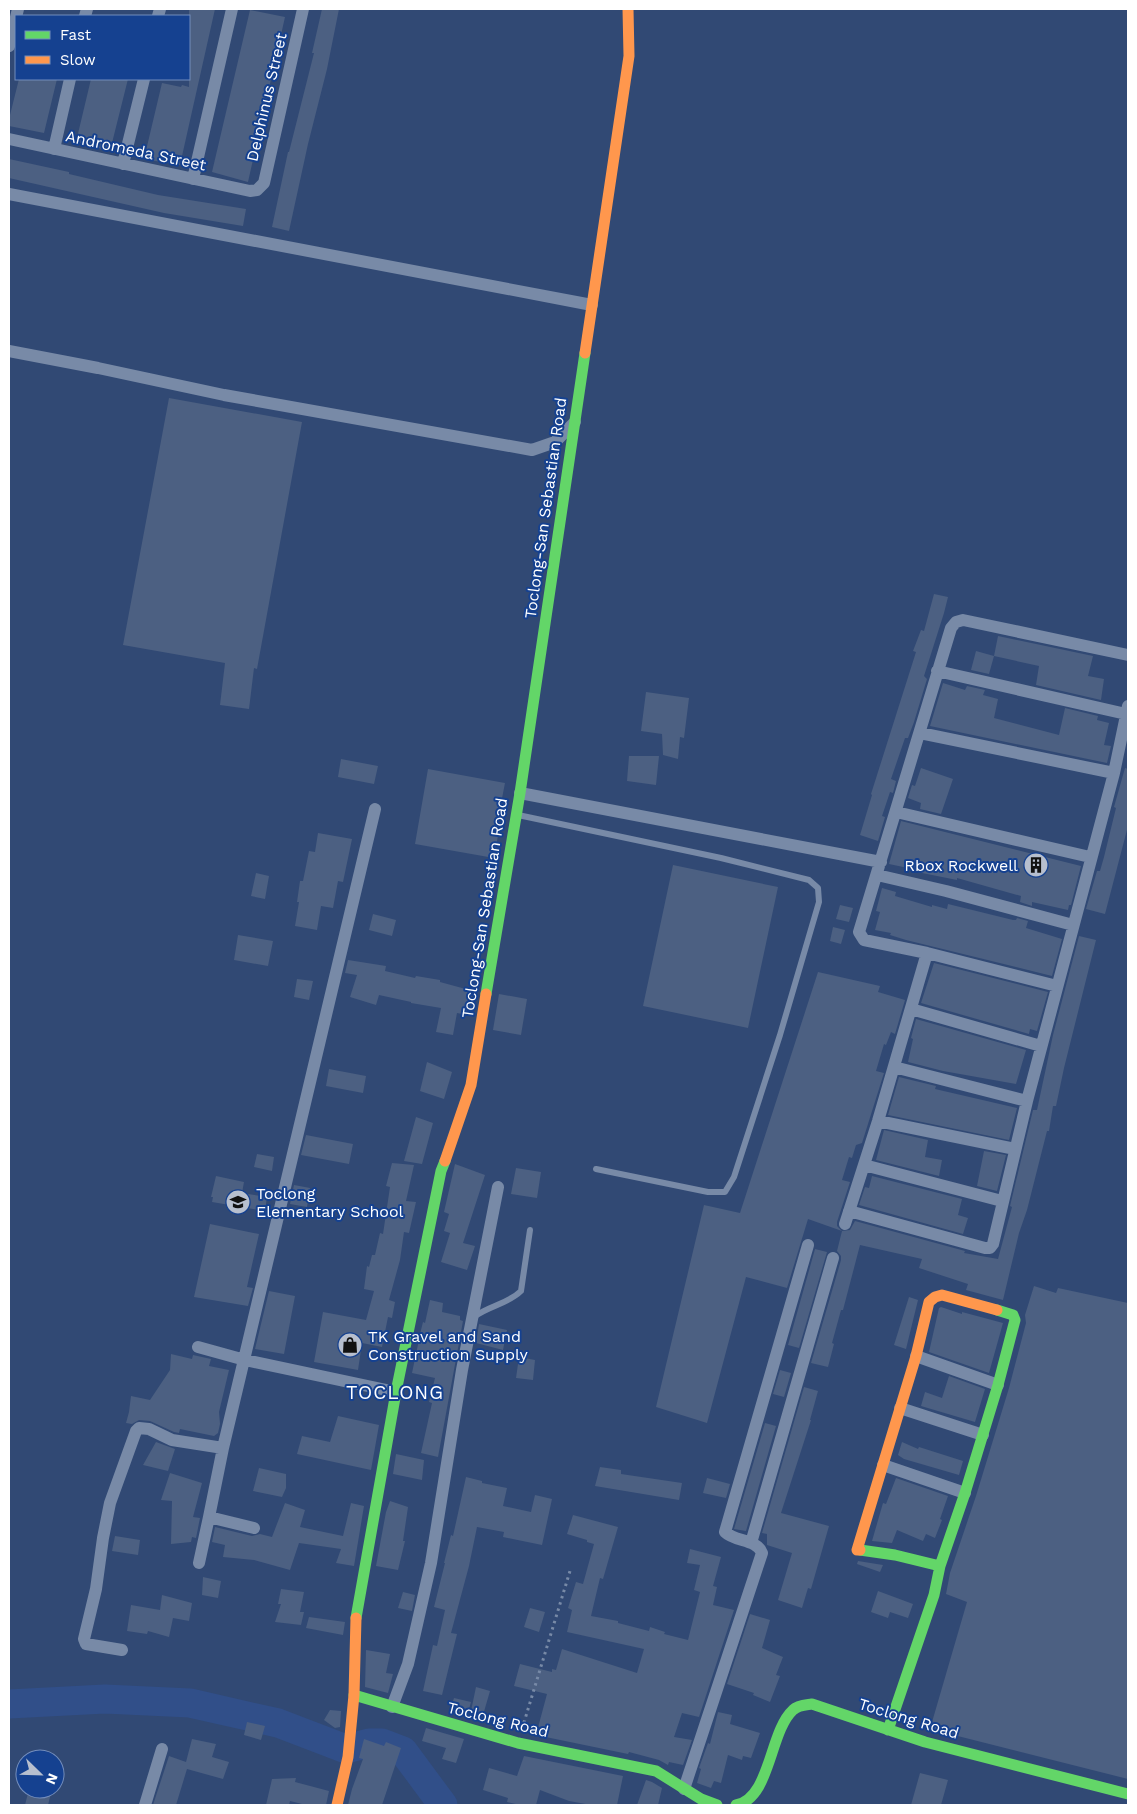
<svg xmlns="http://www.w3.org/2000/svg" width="1137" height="1814" font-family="'Work Sans',sans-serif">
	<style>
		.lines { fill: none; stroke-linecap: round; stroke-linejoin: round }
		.river { stroke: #314f89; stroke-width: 29 }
		.building { fill: #4c6082 }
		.path { stroke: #788aa7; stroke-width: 3; stroke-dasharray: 2.5 4; stroke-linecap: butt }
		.lane { stroke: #788aa7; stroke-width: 6 }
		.street { stroke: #788aa7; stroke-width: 12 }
		.fast { stroke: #63d668; stroke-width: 11 }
		.slow { stroke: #ff974d; stroke-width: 11 }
		.labels { text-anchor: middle; stroke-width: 4; stroke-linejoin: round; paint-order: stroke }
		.street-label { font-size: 16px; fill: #fff; stroke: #154190 }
		.poi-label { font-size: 16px; fill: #fff; stroke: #154190; text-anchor: start }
		.quarter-label { font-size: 19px; letter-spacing: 1px; fill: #fff; stroke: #154190 }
	</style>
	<rect width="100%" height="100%" fill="#314974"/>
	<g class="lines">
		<path class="river" d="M9 1704 105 1699 190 1703 278 1723 346 1749 369 1743H382L403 1751 443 1805"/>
	</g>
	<path class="building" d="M189 9H215L180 165 144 159 162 83 181 87 182 85 189 87Z
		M322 9H339L327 69 308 144 289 231 272 227 288 152H289L314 53H312Z
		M250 10 285 17 248 182 212 172Z
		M19 79H57L44 133 9 126V119Z
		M91 79H128L110 151 76 142Z
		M9 159 69 172V174L158 195 246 209 243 226 164 213 9 178Z
		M169 398 302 422 257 669 254 668 249 709 220 705 225 663 123 645Z
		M934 594 948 597 944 613 924 676 927 679 914 722 908 738H905L891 779 896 781 893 793 890 792 882 816 885 817 878 841 860 835 872 795 871 794 916 652 913 651 921 630 924 631Z
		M998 636 1093 656 1088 676 1104 679 1101 700 1036 685 1039 666 994 656Z
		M976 651 994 656 989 674 971 670Z
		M943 683 965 690 967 686 985 690 983 695 998 699 994 718 1059 735 1065 708 1098 716 1097 720 1109 723 1104 745 1111 746 1107 763 930 726Z
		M646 692 689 698 684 738 680 737 678 759 663 755 662 734 641 731Z
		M629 756H659L656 785 627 781Z
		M341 759 378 766 374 784 338 777Z
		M921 768 953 779 941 814 920 809 921 803 908 798 912 785 915 786Z
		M1125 768 1128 769V826L1105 914 1086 909 1097 871H1100L1104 857 1116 808 1114 807Z
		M428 769 505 783 496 829 499 830 494 858 415 844Z
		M901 821 1081 866 1071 905H1069L1068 910 1032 902V906L1020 902 1021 896 957 878V880L907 870 908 868 889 864Z
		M318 833 352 839 343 882 338 881 333 908 321 906 317 930 295 926 299 902H297L300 881H303L309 851 315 852Z
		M673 865 778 887 748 1028 643 1006Z
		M256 873 269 876 265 899 251 896Z
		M882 888 896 892 895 896 932 907V905L947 909 948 904 1013 920H1016L1017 918 1028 921 1026 928 1062 939 1052 976 906 940 890 935 891 933 875 930 880 912 876 911Z
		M840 905 853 908 849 922 836 919Z
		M373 914 396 920 392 936 369 930Z
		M833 927 845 930 841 944 830 941Z
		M238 935 273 941 268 966 234 960Z
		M1079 936 1096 940 1064 1068 1056 1106H1053L1049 1131H1047L1027 1210 1019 1233 1003 1300 966 1290 968 1284 919 1268 922 1259 860 1245 843 1310H841L832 1343 834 1344 828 1367 811 1363 841 1260V1256L837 1251 842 1231 850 1230 855 1221 965 1251 964 1253 998 1259 1012 1207 1010 1206 1033 1110H1037L1053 1035Z
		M348 960 386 966 385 971 415 978 416 976 440 980V982L473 991 467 1015 457 1013 453 1035 436 1032 441 1008 411 1003V1002L379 995 376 1005 350 997 357 975 345 973Z
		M934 963 1048 992 1037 1031 1030 1029 1029 1034 921 1003Z
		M818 972 880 986 878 992 905 1000 895 1034 891 1032 886 1045 884 1044 876 1071 884 1073 862 1143 856 1145 852 1158 849 1157 842 1180 850 1182 837 1222V1226L842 1231 808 1219 787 1288 746 1277 707 1423 656 1407 704 1205 740 1213Z
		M297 979 313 981 309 1000 294 997Z
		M499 994 527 999 521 1035 493 1030Z
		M916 1019 1026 1050 1016 1084 943 1071 908 1062 913 1039 911 1038Z
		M427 1062 452 1072 444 1099 420 1091Z
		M329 1069 366 1076 363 1093 326 1086Z
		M899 1077 936 1086 935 1089 1017 1108 1009 1140 888 1115Z
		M416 1117 433 1123 422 1164 404 1161Z
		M884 1130 928 1140 925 1157 942 1160 939 1176 876 1160Z
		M306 1135 353 1144 349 1164 301 1155Z
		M984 1151 1006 1155 997 1191 977 1186Z
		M257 1154 274 1157 272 1171 254 1167Z
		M392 1163 414 1165 406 1201 416 1202 409 1233 404 1232 400 1260 389 1300 395 1302 392 1318 388 1317 382 1347 362 1343 358 1370 314 1362 323 1312 366 1320 374 1291 364 1289 367 1266 369 1267 372 1255H375L380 1233 383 1234 390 1187 386 1186Z
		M455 1164 485 1175 463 1243 475 1246 467 1270 441 1262 450 1233 444 1231 449 1214 444 1212Z
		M516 1168 541 1172 537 1198 511 1194Z
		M216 1176 244 1182 242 1193 267 1197 265 1211 212 1202 213 1197H211Z
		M872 1176 962 1199 958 1215 968 1218 963 1234 859 1205 865 1187 869 1188Z
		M294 1185 310 1188 307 1207 290 1204Z
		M210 1224 259 1234 247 1287 253 1288 248 1306 194 1297Z
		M815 1249 827 1252 799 1348 788 1345Z
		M1034 1286 1056 1293 1058 1288 1128 1303V1779L930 1729 967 1602 946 1594 950 1573 976 1496 1009 1388 1026 1323 1025 1315Z
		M269 1291 295 1296 284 1354 255 1349Z
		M909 1297 918 1300 906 1349 894 1345Z
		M430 1300 443 1303 442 1312 460 1316V1320L463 1321 438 1457 421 1453 432 1403 429 1402 435 1378 412 1373 421 1330 423 1322 425 1323Z
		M941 1307 962 1314V1312L1003 1323 989 1373 929 1352 939 1308Z
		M479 1324 507 1330 503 1350 476 1343Z
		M171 1354 192 1359 193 1355 211 1359 209 1366 229 1370 219 1412 220 1424 218 1433 214 1436 180 1429 179 1433 174 1432 150 1421 139 1420 132 1424 126 1423 129 1412 131 1396 150 1400 170 1370Z
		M519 1357 535 1360 533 1380 516 1378Z
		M780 1370 791 1373 784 1397 773 1394Z
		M949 1376 985 1389 975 1422 921 1406 925 1392 942 1398Z
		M804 1387 818 1391 810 1420H811L781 1513 829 1526 811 1589 808 1588 802 1608 778 1600 792 1553 767 1545V1534L762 1533Z
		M338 1416 379 1425 371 1470 297 1454 302 1436 330 1442Z
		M765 1423 776 1426 746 1531 734 1529Z
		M156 1442 175 1449 168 1471 143 1465Z
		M902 1442 918 1449 919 1447 963 1461 959 1475 904 1459 898 1455Z
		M396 1454 424 1460 422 1480 393 1474Z
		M600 1467 621 1470V1474L682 1483 679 1500 595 1486Z
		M259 1468 286 1474V1488L282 1497 253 1491Z
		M170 1473 202 1483 193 1517 200 1518 196 1538 192 1537 191 1542 171 1544 172 1501 161 1500Z
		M466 1477 482 1481V1483L507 1488 503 1506 531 1512 535 1495 552 1499 542 1545 503 1537 504 1532 477 1527 469 1566 451 1633 457 1634 442 1695 423 1691 433 1645 437 1646 445 1610 434 1607 445 1563H444L451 1535 453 1536Z
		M707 1478 730 1484 726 1498 703 1493Z
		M896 1478 948 1496 940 1519 942 1520 935 1538 926 1534 923 1541 897 1530 892 1543 872 1541 883 1503 886 1504Z
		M390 1501 408 1507 403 1541H405L398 1570 376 1566 386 1512Z
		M285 1503 305 1510 300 1527 343 1536 351 1503 364 1506 354 1566 336 1563 341 1549 299 1543 290 1570 254 1560 223 1557 225 1545 212 1542 215 1527 252 1536 260 1534 272 1537Z
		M573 1515 618 1527 603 1579 600 1578 591 1616 618 1621V1623L649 1631 650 1627 665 1632 664 1634 688 1640 700 1592 694 1590 700 1565 687 1563 690 1549 721 1557 713 1586 717 1587 713 1605 734 1610 699 1717 682 1713 674 1737 692 1740 683 1765 669 1762 668 1765 659 1760 629 1752 628 1754 536 1735 547 1694 514 1686 520 1664 552 1672V1669L556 1670 562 1649 637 1673 644 1649 567 1632 572 1610 568 1608 576 1582 583 1584 594 1544 587 1542V1540L567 1534Z
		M115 1536 140 1540 138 1555 112 1551Z
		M858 1561 883 1565 880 1572 857 1564Z
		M203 1577 221 1581 218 1598 202 1595Z
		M281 1589 304 1592 300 1612H304L301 1625 275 1622 281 1604H278Z
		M878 1591 913 1604 908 1618 890 1612 888 1618 871 1612Z
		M403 1592 415 1595 412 1611 398 1608Z
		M162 1595 192 1603 189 1621 173 1618 169 1637 148 1631 147 1634 127 1631 131 1605 160 1610Z
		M530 1608 545 1612 539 1632 524 1627Z
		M750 1614 770 1620 762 1648 783 1657 776 1675 780 1676 770 1702 753 1695 754 1693 727 1684Z
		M309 1617 345 1622 343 1635 306 1628Z
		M366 1650 390 1654 386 1673 393 1674 388 1693 365 1687Z
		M476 1687 490 1691 483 1715 471 1711Z
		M454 1698 471 1702 467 1716 450 1711Z
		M330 1710 341 1711 340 1727 335 1728 324 1720Z
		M718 1712 732 1715 730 1724 760 1733 751 1758 743 1756 742 1760 728 1755 721 1783 714 1781 711 1788 697 1783 701 1769 699 1768 708 1743 710 1744Z
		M247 1722 265 1726 261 1740 244 1735Z
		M426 1728 464 1739 456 1763 442 1759 446 1748 422 1741Z
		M192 1739 216 1744 212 1757 229 1762 223 1779 187 1769 176 1805H153L169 1756 186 1762Z
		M364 1739 384 1746 386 1742 401 1748 382 1805H348L352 1789 363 1759 359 1758Z
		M524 1756 623 1776 617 1805H591L569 1801 540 1790 536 1805H520L507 1802 508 1798 483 1790 489 1768 517 1776Z
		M920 1773 948 1780 941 1805H911Z
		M296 1778 295 1782 329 1791 326 1805H306L290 1801 289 1805H266L272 1779Z
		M646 1780 652 1782 662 1788 658 1805H637Z
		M29 1789H52L48 1805H25Z"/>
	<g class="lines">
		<path class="path" d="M522 1729 570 1571"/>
		<path class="lane" d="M518 815 721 858 809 880 818 888 819 902 780 1035 734 1177 725 1192H708L596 1169
			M474 1317C488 1306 508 1304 521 1291L530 1230"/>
		<path class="street" d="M85 16 87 9
			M158 16 160 9
			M9 46 18 9
			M9 139 250 191 257 190 264 183 303 9
			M54 149 70 79
			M123 164 144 79
			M193 179 232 9
			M9 194 592 305
			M9 351 98 368 224 395 532 450 555 442 575 422
			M937 671 1126 714
			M920 733 1114 773
			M520 793 881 862
			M896 812 1090 857
			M877 875 946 891 1073 925
			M1057 986 927 953 864 940 859 932 951 628 956 622 963 620 1128 655
			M911 1009 1041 1046
			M894 1067 1027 1101
			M878 1121 1015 1149
			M864 1165 1002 1201
			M849 1211 985 1248H990L993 1244 1027 1101 1114 773 1128 706
			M845 1224 878 1121 927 953
			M198 1347 245 1360 396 1392
			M916 1356 998 1385
			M900 1408 983 1435
			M883 1465 965 1493
			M254 1528 209 1517 223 1448 375 809
			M751 1543 833 1258
			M199 1563 209 1517
			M122 1650 86 1644 84 1639 96 1589 103 1538 110 1503 136 1431 139 1428 149 1429 172 1440 223 1448
			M392 1707 408 1664 431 1563 462 1370 498 1187
			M684 1789 762 1553C757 1539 735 1542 725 1532L808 1245
			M145 1805 162 1749"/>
		<path class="fast" d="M486 994 520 793 585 353
			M860 1550 895 1555 940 1566
			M356 1618 396 1392 441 1171 445 1161
			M354 1695 518 1743 656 1771 701 1799 717 1805
			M888 1730 934 1595 940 1566 965 1493 998 1385 1015 1320 1013 1315 997 1310
			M736 1805C771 1798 769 1732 793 1710 798 1705 806 1705 812 1704L925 1742 1128 1794"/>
		<path class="slow" d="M585 353 629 56 628 9
			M445 1161 471 1085 486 994
			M860 1550H857L916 1356 929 1302 935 1297 942 1295 997 1310
			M337 1805 348 1757 354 1695 356 1618"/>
	</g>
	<defs>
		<symbol id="building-disc" viewBox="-11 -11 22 22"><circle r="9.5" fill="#b7bfce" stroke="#154190"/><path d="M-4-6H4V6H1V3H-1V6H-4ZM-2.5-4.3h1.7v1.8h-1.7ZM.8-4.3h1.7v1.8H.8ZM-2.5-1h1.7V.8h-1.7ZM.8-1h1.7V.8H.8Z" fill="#111"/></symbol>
		<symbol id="school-disc" viewBox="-11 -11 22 22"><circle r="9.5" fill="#b7bfce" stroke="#154190"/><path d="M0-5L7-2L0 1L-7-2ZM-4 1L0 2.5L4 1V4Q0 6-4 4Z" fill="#111"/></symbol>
		<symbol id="shop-disc" viewBox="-11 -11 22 22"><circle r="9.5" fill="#b7bfce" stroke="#154190"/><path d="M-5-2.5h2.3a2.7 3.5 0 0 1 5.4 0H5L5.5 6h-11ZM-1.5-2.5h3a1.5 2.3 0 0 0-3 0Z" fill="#111"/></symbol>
	</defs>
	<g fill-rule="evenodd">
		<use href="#building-disc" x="1022" y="851" width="28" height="28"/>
		<use href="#school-disc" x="224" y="1188" width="28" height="28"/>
		<use href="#shop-disc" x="336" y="1331" width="28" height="28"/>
	</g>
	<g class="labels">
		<g class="street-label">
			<text transform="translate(266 97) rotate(-77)" y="6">Delphinus Street</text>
			<text transform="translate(136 150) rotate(12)" y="6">Andromeda Street</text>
			<text transform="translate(545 508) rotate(-82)" y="6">Toclong-San Sebastian Road</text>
			<text transform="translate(484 908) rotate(-81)" y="6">Toclong-San Sebastian Road</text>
			<text transform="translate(909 1718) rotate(17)" y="6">Toclong Road</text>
			<text transform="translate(498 1719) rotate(14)" y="6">Toclong Road</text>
		</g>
		<g class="poi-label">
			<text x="1018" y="871" text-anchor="end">Rbox Rockwell</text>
			<text x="256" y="1199">Toclong<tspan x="256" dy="18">Elementary School</tspan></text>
			<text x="368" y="1342">TK Gravel and Sand<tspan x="368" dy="18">Construction Supply</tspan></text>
		</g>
		<g class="quarter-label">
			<text x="395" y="1399">TOCLONG</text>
		</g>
	</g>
	<rect width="1137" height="1814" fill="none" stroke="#ffffff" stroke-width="20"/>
	<rect x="15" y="15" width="175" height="65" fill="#154190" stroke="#738dbc"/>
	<rect x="25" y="31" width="25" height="8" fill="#63d668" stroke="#738dbc"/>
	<text x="60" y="40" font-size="15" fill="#ffffff">Fast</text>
	<rect x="25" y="56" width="25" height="8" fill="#ff974d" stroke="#738dbc"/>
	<text x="60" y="65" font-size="15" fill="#ffffff">Slow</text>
	<g transform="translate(40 1774) rotate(113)"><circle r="24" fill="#154190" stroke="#738dbc"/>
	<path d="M0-4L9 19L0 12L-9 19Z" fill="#b7bfce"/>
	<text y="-8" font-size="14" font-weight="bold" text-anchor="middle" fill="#ffffff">N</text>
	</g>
</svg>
